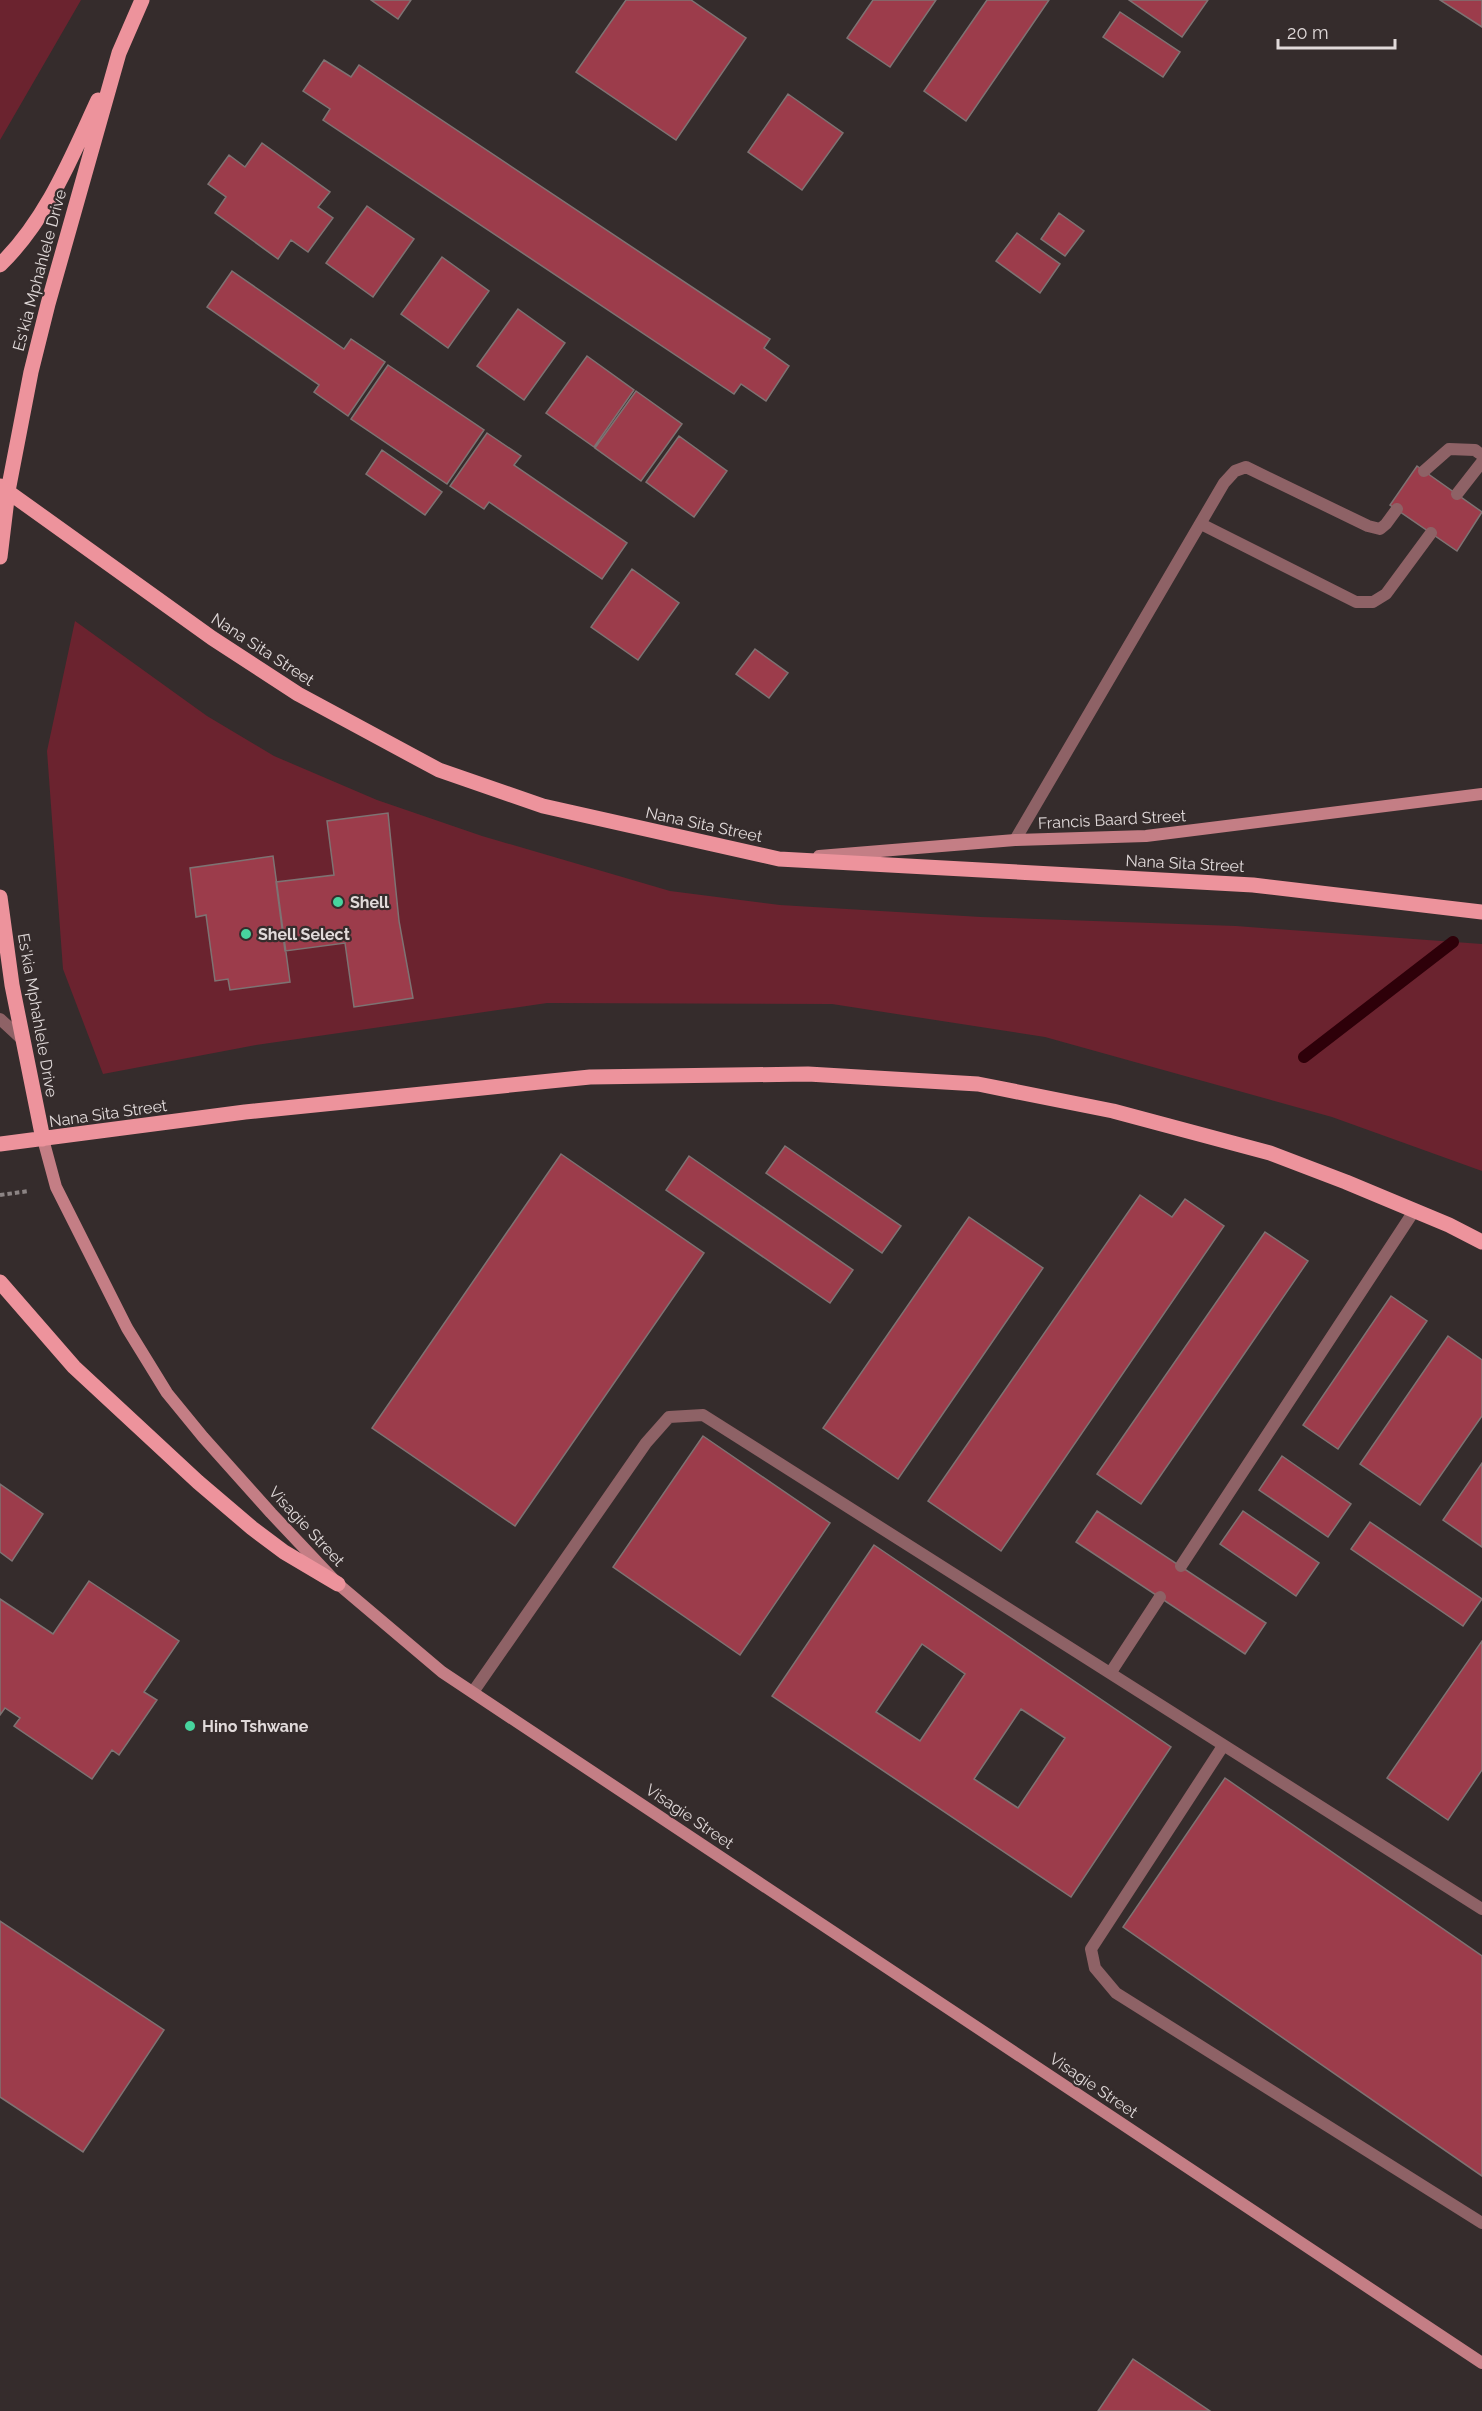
<svg xmlns="http://www.w3.org/2000/svg" width="1482" height="2411" font-family="Raleway,sans-serif">
	<style>
		.green { fill: #6b232f }
		.lines { fill: none; stroke-linecap: round; stroke-linejoin: round }
		.stream { stroke: #2e0009; stroke-width: 12 }
		.building { fill: #9c3c4b; stroke: #7e7373; stroke-width: 1.5; fill-rule: evenodd }
		.path { stroke: #8c8484; stroke-width: 4; stroke-dasharray: 4.5 3; stroke-linecap: butt }
		.lane { stroke: #8e6266; stroke-width: 12 }
		.secondary { stroke: #c47e85; stroke-width: 12 }
		.primary { stroke: #ed939c; stroke-width: 15 }
		.poi-dot { fill: #47d49e; stroke: #352c2c; stroke-width: 2 }
		.labels { text-anchor: middle; stroke-width: 4.5; stroke-linejoin: round; paint-order: stroke }
		.street-label { font-size: 16px; fill: #e1dada; stroke: #352c2c }
		.poi-label { font-size: 16px; font-weight: bold; fill: #e1dada; stroke: #352c2c; text-anchor: start }
	</style>
	<rect width="100%" height="100%" fill="#352c2c"/>
	<path class="green" d="M0 0H81L0 140Z
		M75 621 207 716 274 756 377 800 482 836 670 891 780 905 981 917 1236 926 1482 944V1171L1332 1117 1045 1037 832 1004 547 1003 256 1045 103 1074 63 969 47 751Z"/>
	<g class="lines">
		<path class="stream" d="M1304 1057 1453 942"/>
	</g>
	<path class="building" d="M371 0H411L398 19Z
		M626 0H691L746 38 676 140 576 72Z
		M873 0H936L890 67 847 38Z
		M987 0H1049L966 121 924 91Z
		M1129 0H1208L1182 37Z
		M1440 0H1482V27Z
		M1120 12 1180 52 1163 77 1103 37Z
		M324 60 351 77 359 65 770 339 764 348 789 366 766 401 741 384 734 394 323 120 330 109 303 91Z
		M788 94 843 133 802 190 748 152Z
		M262 143 330 192 318 207 333 218 308 252 291 240 278 259 215 213 226 197 208 184 229 155 245 167Z
		M367 206 414 239 373 297 326 263Z
		M1059 213 1084 231 1065 256 1041 239Z
		M1017 233 1060 264 1040 293 996 261Z
		M442 257 489 291 448 348 401 314Z
		M232 271 344 349 351 339 385 362 348 416 314 392 319 385 207 307Z
		M518 309 565 343 524 400 477 366Z
		M587 356 634 390 594 447 546 413Z
		M388 365 484 430 447 484 351 419Z
		M636 391 682 424 641 481 595 448Z
		M487 433 521 456 514 465 627 543 602 579 489 502 484 509 450 486Z
		M679 436 727 471 694 517 646 482Z
		M382 450 442 492 425 515 366 474Z
		M1417 466 1482 512 1457 551 1390 505Z
		M632 569 679 603 638 660 591 627Z
		M755 649 788 673 769 698 736 674Z
		M388 813 399 921 413 998 354 1007 345 943 285 951 276 882 334 875 327 821Z
		M273 856 290 982 230 990 228 979 215 981 206 915 196 917 190 868Z
		M785 1146 901 1226 882 1253 766 1173Z
		M561 1154 704 1253 515 1526 372 1428Z
		M689 1156 853 1270 830 1303 666 1190Z
		M1140 1195 1172 1217 1185 1199 1224 1226 1001 1551 928 1501Z
		M969 1217 1043 1268 898 1479 823 1428Z
		M1265 1232 1308 1261 1141 1504 1097 1474Z
		M1391 1296 1427 1321 1338 1449 1303 1425Z
		M1448 1336 1482 1360V1416L1420 1505 1360 1464Z
		M703 1436 830 1523 740 1655 613 1567Z
		M1282 1456 1351 1504 1328 1537 1259 1490Z
		M1482 1463V1547L1443 1520Z
		M0 1484 43 1514 12 1561 0 1552Z
		M1097 1511 1266 1623 1245 1654 1076 1542Z
		M1243 1511 1319 1563 1296 1596 1220 1544Z
		M1370 1522 1482 1599 1463 1626 1351 1549Z
		M874 1545 1171 1747 1071 1897 772 1696ZM922 1644 965 1674 920 1741 876 1712ZM1021 1709 1065 1738 1018 1808 974 1779Z
		M89 1581 179 1641 144 1692 157 1700 119 1755 112 1750 92 1779 14 1726 20 1718 5 1708 0 1715V1599L53 1634Z
		M1482 1641V1770L1448 1820 1387 1778Z
		M1225 1778 1482 1956V2176L1123 1927Z
		M0 1921 164 2030 83 2152 0 2097Z
		M1133 2359 1210 2411H1098Z"/>
	<g class="lines">
		<path class="path" d="M0 1195 29 1191"/>
		<path class="lane" d="M1424 471 1449 449 1475 450 1482 455
			M1457 494 1482 462
			M1201 524 1356 602H1373L1386 594 1431 533
			M1015 840 1224 483 1235 471 1246 467 1368 526 1380 529 1386 524 1397 509
			M0 1019 23 1040
			M1181 1566 1414 1211
			M1111 1672 1160 1597
			M473 1692 646 1443 669 1417 703 1415 1482 1909
			M1223 1746 1091 1949 1095 1968 1116 1993 1482 2223"/>
		<path class="secondary" d="M819 856 1015 840 1146 836 1482 794
			M43 1139 56 1187 127 1328 167 1393 203 1437 271 1513 338 1584 442 1672 1482 2363"/>
		<path class="primary" d="M0 265C47 219 71 158 98 100
			M0 486 212 638 298 694 439 770 543 806 779 859 1253 885 1482 912
			M0 557 8 491 31 372 48 304 119 53 142 0
			M0 897 12 985 43 1139
			M0 1144 245 1112 590 1077 808 1074 978 1084 1113 1111 1270 1153 1346 1182 1449 1225 1482 1242
			M0 1282 74 1367 198 1482 252 1528 284 1552 338 1584"/>
	</g>
	<g class="poi-dot">
		<circle cx="338" cy="902" r="6"/>
		<circle cx="246" cy="934" r="6"/>
		<circle cx="190" cy="1726" r="6"/>
	</g>
	<g class="labels">
		<g class="street-label">
			<text transform="translate(39 270) rotate(-75)" y="6">Es'kia Mphahlele Drive</text>
			<text transform="translate(263 649) rotate(33)" y="6">Nana Sita Street</text>
			<text transform="translate(1112 819) rotate(-3)" y="6">Francis Baard Street</text>
			<text transform="translate(704 824) rotate(12)" y="6">Nana Sita Street</text>
			<text transform="translate(1185 863) rotate(3)" y="6">Nana Sita Street</text>
			<text transform="translate(38 1015) rotate(80)" y="6">Es'kia Mphahlele Drive</text>
			<text transform="translate(108 1113) rotate(-8)" y="6">Nana Sita Street</text>
			<text transform="translate(307 1526) rotate(47)" y="6">Visagie Street</text>
			<text transform="translate(690 1816) rotate(34)" y="6">Visagie Street</text>
			<text transform="translate(1094 2085) rotate(34)" y="6">Visagie Street</text>
		</g>
		<g class="poi-label">
			<text x="350" y="908">Shell</text>
			<text x="258" y="940">Shell Select</text>
			<text x="202" y="1732">Hino Tshwane</text>
		</g>
	</g>
	<path d="M1278 39v9h117v-9" fill="none" stroke="#e1dada" stroke-width="3"/>
	<text x="1287" y="39" font-size="18" fill="#e1dada" stroke="#352c2c" stroke-width="4.5" paint-order="stroke">20 m</text>
</svg>
